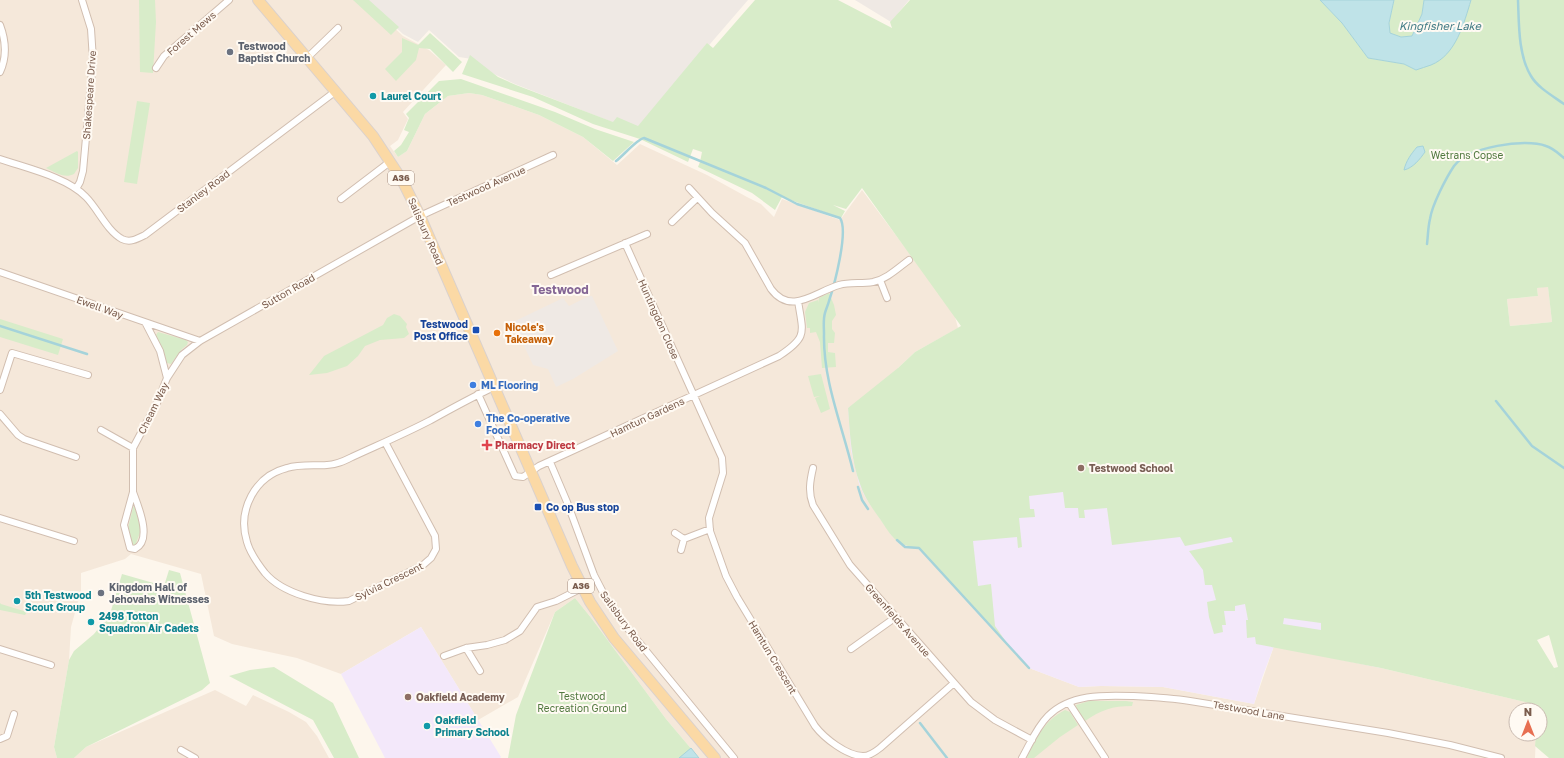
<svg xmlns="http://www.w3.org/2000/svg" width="1564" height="758" font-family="'Golos Text',sans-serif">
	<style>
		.residential { fill: #f5e8da }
		.industrial { fill: #efe9e4 }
		.education { fill: #f3e8fa }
		.green { fill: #d8ecc9; fill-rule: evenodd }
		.water { fill: #bfe3e8; stroke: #a5d3da }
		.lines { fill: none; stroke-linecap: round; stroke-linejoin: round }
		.stream { stroke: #a5d3da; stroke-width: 2.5 }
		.street-casing { stroke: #d1beb0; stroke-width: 8 }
		.primary-casing { stroke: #dad1cd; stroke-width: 12 }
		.street { stroke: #fff; stroke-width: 6 }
		.primary { stroke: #fbd9a5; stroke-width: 10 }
		.worship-dot { fill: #6b7280; stroke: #fffaf3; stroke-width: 1.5 }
		.culture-dot { fill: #0f9aa8; stroke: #fffaf3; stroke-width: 1.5 }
		.transit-dot { fill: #1a4fb4; stroke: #fffaf3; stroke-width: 1.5 }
		.food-dot { fill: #e8710a; stroke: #fffaf3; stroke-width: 1.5 }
		.shop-dot { fill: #3f7fe0; stroke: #fffaf3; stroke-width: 1.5 }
		.health-dot { fill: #e0444e; stroke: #fffaf3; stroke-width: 1.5 }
		.education-dot { fill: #8d6e63; stroke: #fffaf3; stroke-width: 1.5 }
		.labels { text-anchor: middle; stroke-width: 4; stroke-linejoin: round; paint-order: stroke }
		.shield { fill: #fffaf3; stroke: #a28b7f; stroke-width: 1 }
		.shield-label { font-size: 9px; font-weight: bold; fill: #7a5c4d }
		.street-label { font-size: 10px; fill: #7a5c4d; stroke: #fffaf3 }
		.worship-label { font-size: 10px; font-weight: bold; fill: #5b616d; stroke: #fffaf3; text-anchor: start }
		.culture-label { font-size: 10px; font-weight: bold; fill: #0d838f; stroke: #fffaf3; text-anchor: start }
		.park-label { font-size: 10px; fill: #537a41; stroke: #fffaf3 }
		.transit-label { font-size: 10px; font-weight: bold; fill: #164399; stroke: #fffaf3; text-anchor: end }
		.food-label { font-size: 10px; font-weight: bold; fill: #c56008; stroke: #fffaf3; text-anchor: start }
		.shop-label { font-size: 10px; font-weight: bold; fill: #366cbe; stroke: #fffaf3; text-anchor: start }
		.health-label { font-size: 10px; font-weight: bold; fill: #be3a42; stroke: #fffaf3; text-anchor: start }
		.education-label { font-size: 10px; font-weight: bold; fill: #785e54; stroke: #fffaf3; text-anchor: start }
		.water-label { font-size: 11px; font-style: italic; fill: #437c86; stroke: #fffaf3 }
		.quarter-label { font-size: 12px; font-weight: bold; fill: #846695; stroke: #fffaf3 }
	</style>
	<rect width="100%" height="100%" fill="#fdf6ec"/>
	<path class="residential" d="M0 0H364L403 36 429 50 446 65 403 112 408 119 398 140 390 146 398 157 407 151 425 114 448 96 469 93 482 95 539 115 583 137 617 165 640 144 707 175 747 197 761 204 774 217 782 199 840 220 862 190 954 313 958 328 915 352 898 368 905 547 919 548 1029 668 1079 687 1101 686 1163 687 1254 704 1274 646 1381 668 1538 705V710H1516V734H1536L1535 758H699L666 719 592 619 575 598 555 612 518 697 478 720 421 627 341 674 297 658 232 644 214 636 201 574 131 554 125 559 81 573V591L71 627 69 660 54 747 57 758H0Z
		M1548 286 1552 322 1510 326 1507 299 1538 296 1537 288Z
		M215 690 246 706 253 695 289 712 306 722 317 736 329 758H74L86 747Z"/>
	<path class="industrial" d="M366 0H748L635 131 515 84 492 73 472 59 459 57 429 30 418 42 403 34Z
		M855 0H909L891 22Z
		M589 296H592L618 351 573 379 556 387 548 369 533 365 513 322 563 298 569 306Z"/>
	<path class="education" d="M1060 274 1381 668 1274 646 1262 678 1254 704 1163 687 1101 686 1079 687 1029 668 919 548 905 547 892 536 865 497 859 484 851 451 848 408Z
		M421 627 501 757 500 758H385L341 674Z"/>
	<path class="green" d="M139 0H155L156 22 153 73 140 72Z
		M353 0H369L399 27 391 35Z
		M755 0H838L892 28 890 22 910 0H1320L1342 23 1368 58 1404 64 1416 70 1468 9 1471 0H1564V758H1549L1535 746 1536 734H1540V710H1538V705L1381 668 1256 644 1255 637 1247 638 1246 620H1248L1245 604 1235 606V611H1224L1226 625H1222L1223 632 1214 634 1209 617 1207 602 1216 600 1212 585H1205L1203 570 1189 551 1233 542 1231 537 1185 546 1180 537 1112 545 1107 508 1084 510 1085 518H1079L1078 508H1065L1063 492 1029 496 1030 509H1034L1035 517 1019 518 1022 547 1018 548 1017 537 973 541 978 586 991 584 995 626 1009 646 919 548C896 546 892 537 880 519 872 508 864 497 860 484 851 460 850 434 848 408L898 368 915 352 961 326 862 188 846 209 833 205 845 211 841 218 782 197 775 210 752 193 698 167 700 162 702 152 693 149 688 162 640 139 593 124 533 97 462 74 470 55 498 77 516 85 613 122 617 117 638 126 707 43 713 48ZM1548 287 1552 322 1510 326 1507 299 1538 296 1537 288ZM1284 618 1321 623V630L1283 624ZM1549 635 1558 667 1554 668 1537 640Z
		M1394 0H1424L1422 14 1412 36 1401 37 1390 34 1389 23Z
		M430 33 462 62 453 72 430 49 419 48 416 60 396 81 385 69 402 52V38L418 45Z
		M461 79 555 112 595 129 634 142 613 161 583 137 539 115 482 95 469 93 448 96 425 114 407 151 398 157 394 151 401 145 409 132 404 130 409 118 406 114 439 81Z
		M137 101 150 103 137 184 124 182Z
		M77 151 78 152V168L74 174C64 179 55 172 46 168Z
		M829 293 834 305 836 315 832 321V329L835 333 834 343H828V352L835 353 836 367 822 368 820 342 816 332 810 333V328H807L805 312 809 303 818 300V303L819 298Z
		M394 314 400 316 407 324 406 327 409 334 404 338 380 340 365 346 358 356 347 366 327 373 309 375 324 356 383 325 387 318Z
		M0 319 63 339 58 355 0 337Z
		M158 332 186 340 188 342 187 345 182 349 171 364 167 363 156 335Z
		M821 374 830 409 821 413 815 398 820 396 814 397 808 376Z
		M134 504 141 530 135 546 133 545 128 528Z
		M169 570 180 573 210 683 202 690 86 747 74 758H57L54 747 69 660 74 651 94 634 110 614 122 574 164 586Z
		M575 598 592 619 666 719 699 758H508L516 715 555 612Z
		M0 603 1 604 27 612 25 615 0 610Z
		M274 667 333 703 359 758H334L313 720 229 676 250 670Z
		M1089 701H1126L1133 702 1132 706C1112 706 1101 710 1085 721L1077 710 1076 705Z
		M1065 710 1070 712 1078 725 1060 737 1034 758H1027C1035 739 1045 720 1065 710Z"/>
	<path class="water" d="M1320 0H1394L1389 23 1390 33 1401 37 1412 36 1422 14 1424 0H1471C1464 23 1456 55 1431 65 1426 67 1421 68 1416 70L1404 64 1368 58 1342 23Z
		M1423 146 1425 152C1420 159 1413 168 1404 170 1406 161 1411 154 1417 147Z
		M691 748 699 758H679Z"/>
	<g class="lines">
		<path class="stream" d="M1518 0C1519 23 1518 55 1531 76 1538 88 1553 96 1564 104
			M616 161C623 156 637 139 644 138L766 188 797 204 840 218C849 231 834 286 829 301 828 305 826 309 825 313 823 319 824 327 824 334 823 381 842 425 853 471
			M1427 244C1428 236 1428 227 1430 219 1432 205 1446 178 1454 166 1468 147 1525 138 1546 146 1553 148 1558 153 1564 158
			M0 326 87 354
			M1496 401 1532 446 1564 468
			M858 487 862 500 868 509
			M897 540 905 547 919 548 1029 668
			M920 723 947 758"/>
		<defs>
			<path id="street" d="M0 25C6 41 7 57 0 72
				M307 58 338 28
				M156 68 164 56 229 0
				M0 159C26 168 67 177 86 197 98 209 107 231 122 239 130 243 137 239 145 235L336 91
				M689 188 712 213 745 243 771 289C791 316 815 292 839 285 850 282 861 284 873 282 887 279 898 268 909 260
				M76 189 80 182 83 171 93 60 91 29 82 0
				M341 199 391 161
				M672 222 697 198
				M625 243 722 458 723 473 709 518 710 531 715 545 726 576 737 597 815 726C824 738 847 756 863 756 869 756 875 752 880 748L954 683
				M0 272 200 341
				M551 275 647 234
				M880 280 887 298
				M167 378 182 355 200 341 420 216 553 155
				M0 390 12 353 88 375
				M478 394 515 476 523 477 539 466 779 356C808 337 803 333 798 301
				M0 414 18 435 24 439 76 457
				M101 430 133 448
				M385 442 435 536 436 549 431 558 423 565 349 601C323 605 282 593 265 573 258 564 250 553 247 542 237 510 255 476 287 468 300 464 313 466 327 465 336 465 344 461 352 457 378 445 404 434 429 421 451 409 472 397 494 387
				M550 462 567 502 594 575 608 602 624 624 734 758
				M813 468C810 481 808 492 813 505L850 565 971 702 995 720 1032 740
				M133 492C138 506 153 540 135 549L130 548 124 525 133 492V448L157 403 167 378 160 351 146 324
				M0 518 74 541
				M675 533 684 539
				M681 550 684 539 710 529
				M466 648 480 671
				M0 649 51 665
				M851 649 896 617
				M444 656 466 648 487 645 505 640 520 631 537 607 556 601 582 588
				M1069 703 1105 758
				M0 739 7 736 14 714
				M181 750 195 758
				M1022 758C1030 744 1036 728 1048 716 1070 694 1103 695 1132 696 1151 697 1171 698 1190 701L1388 733 1450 745 1501 758"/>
			<path id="primary" d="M258 0 373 136 402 180 420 216 572 566 590 602 614 638 715 758"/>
		</defs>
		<use href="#street" class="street-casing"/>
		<use href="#primary" class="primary-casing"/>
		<use href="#street" class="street"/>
		<use href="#primary" class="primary"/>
	</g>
	<g class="worship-dot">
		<circle cx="230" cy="52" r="4"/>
		<circle cx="101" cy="593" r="4"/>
	</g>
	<g class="culture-dot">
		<circle cx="373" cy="96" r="4"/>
		<circle cx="17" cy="601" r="4"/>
		<circle cx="91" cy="622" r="4"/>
		<circle cx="427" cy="726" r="4"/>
	</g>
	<g class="transit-dot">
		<rect x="472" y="326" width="8" height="8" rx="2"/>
		<rect x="534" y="503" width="8" height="8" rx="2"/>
	</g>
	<circle class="food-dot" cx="497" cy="333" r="4"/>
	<g class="shop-dot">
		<circle cx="473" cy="385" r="4"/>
		<circle cx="478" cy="424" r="4"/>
	</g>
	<path class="health-dot" d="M485 439h4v4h4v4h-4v4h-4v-4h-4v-4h4z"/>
	<g class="education-dot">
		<circle cx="1081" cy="468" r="4"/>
		<circle cx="408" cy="697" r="4"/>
	</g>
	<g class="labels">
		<g class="shield">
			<rect x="388" y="171" width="26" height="14" rx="3"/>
			<rect x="568" y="579" width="26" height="14" rx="3"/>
		</g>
		<g class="shield-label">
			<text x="401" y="181">A36</text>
			<text x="581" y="589">A36</text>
		</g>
		<g class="street-label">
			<text transform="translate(191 33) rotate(-41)" y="4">Forest Mews</text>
			<text transform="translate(89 95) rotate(-86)" y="4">Shakespeare Drive</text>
			<text transform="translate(486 186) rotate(-24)" y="4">Testwood Avenue</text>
			<text transform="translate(203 191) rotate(-37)" y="4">Stanley Road</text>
			<text transform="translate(426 231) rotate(66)" y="4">Salisbury Road</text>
			<text transform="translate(288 291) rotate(-30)" y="4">Sutton Road</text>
			<text transform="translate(100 307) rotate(20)" y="4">Ewell Way</text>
			<text transform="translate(659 319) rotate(66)" y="4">Huntingdon Close</text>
			<text transform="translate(153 408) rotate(-64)" y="4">Cheam Way</text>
			<text transform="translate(647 417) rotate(-25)" y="4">Hamtun Gardens</text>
			<text transform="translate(389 581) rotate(-26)" y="4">Sylvia Crescent</text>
			<text transform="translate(898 620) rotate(49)" y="4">Greenfields Avenue</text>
			<text transform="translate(624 621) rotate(54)" y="4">Salisbury Road</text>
			<text transform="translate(773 657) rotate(59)" y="4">Hamtun Crescent</text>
			<text transform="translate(1249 710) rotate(10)" y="4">Testwood Lane</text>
		</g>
		<g class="worship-label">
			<text x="238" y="50">Testwood<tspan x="238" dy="12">Baptist Church</tspan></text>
			<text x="109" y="591">Kingdom Hall of<tspan x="109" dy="12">Jehovahs Witnesses</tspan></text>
		</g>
		<g class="culture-label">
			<text x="381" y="100">Laurel Court</text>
			<text x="25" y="599">5th Testwood<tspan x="25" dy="12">Scout Group</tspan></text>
			<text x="99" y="620">2498 Totton<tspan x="99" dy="12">Squadron Air Cadets</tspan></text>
			<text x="435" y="724">Oakfield<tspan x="435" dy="12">Primary School</tspan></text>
		</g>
		<g class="park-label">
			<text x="1467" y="159">Wetrans Copse</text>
			<text x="582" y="700">Testwood<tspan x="582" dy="12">Recreation Ground</tspan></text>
		</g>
		<g class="transit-label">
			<text x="468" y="328">Testwood<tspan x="468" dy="12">Post Office</tspan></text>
			<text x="546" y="511" text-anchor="start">Co op Bus stop</text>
		</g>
		<g class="food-label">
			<text x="505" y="331">Nicole's<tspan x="505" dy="12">Takeaway</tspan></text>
		</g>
		<g class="shop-label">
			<text x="481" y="389">ML Flooring</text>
			<text x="486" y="422">The Co-operative<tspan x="486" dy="12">Food</tspan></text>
		</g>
		<g class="health-label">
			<text x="495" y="449">Pharmacy Direct</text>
		</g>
		<g class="education-label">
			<text x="1089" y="472">Testwood School</text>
			<text x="416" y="701">Oakfield Academy</text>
		</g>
		<g class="water-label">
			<text x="1440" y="30">Kingfisher Lake</text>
		</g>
		<g class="quarter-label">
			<text x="560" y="294">Testwood</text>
		</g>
	</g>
	<g transform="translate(1528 722)"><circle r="19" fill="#fffaf3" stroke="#cabbb1"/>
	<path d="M0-3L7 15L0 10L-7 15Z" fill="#e76f51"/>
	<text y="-6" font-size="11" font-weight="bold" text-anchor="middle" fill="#7a5c4d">N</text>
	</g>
</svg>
